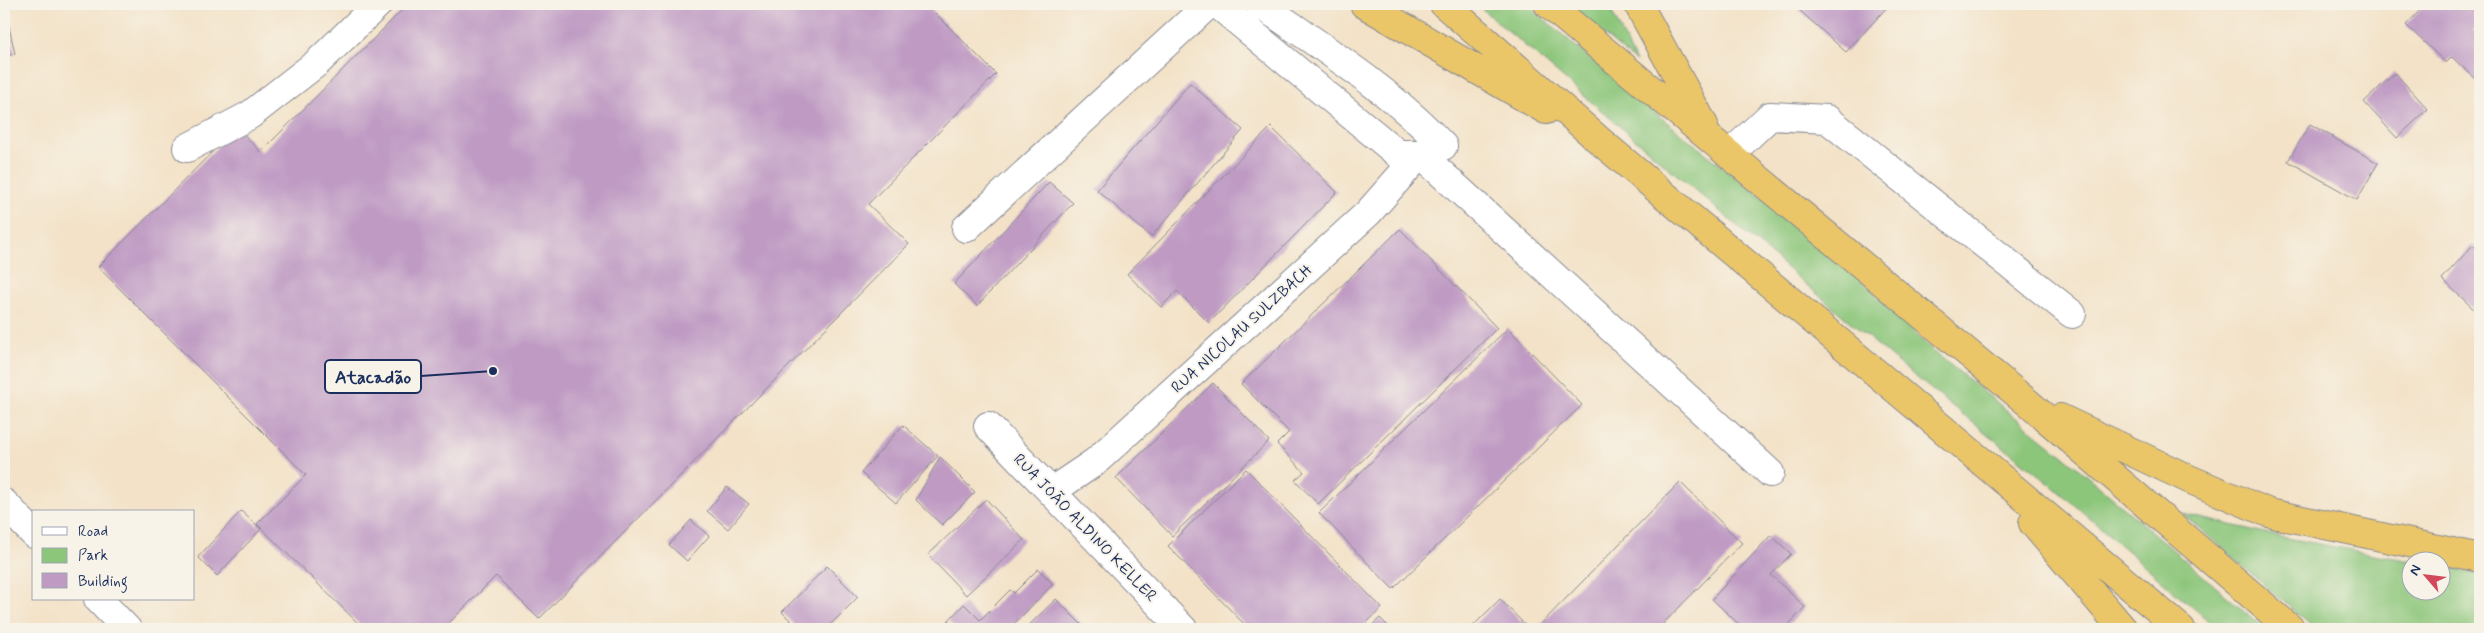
<svg xmlns="http://www.w3.org/2000/svg" width="2484" height="633" font-family="Mynerve,sans-serif">
	<style>
		.green { fill: #8cc67a; stroke: #547a6c }
		.building { fill: #bf9bc4 }
		.lines { fill: none; stroke-linecap: round; stroke-linejoin: round }
		.minor-casing { stroke: #878892; stroke-width: 30 }
		.highway-casing { stroke: #878892; stroke-width: 30 }
		.minor { stroke: #fff; stroke-width: 28 }
		.highway { stroke: #ebc669; stroke-width: 28 }
		.labels { text-anchor: middle; stroke-width: 4; stroke-linejoin: round; paint-order: stroke }
		.street-label { font-size: 16px; fill: #1b2f5e; stroke: #f7f3e8 }
		.leader { fill: none; stroke: #1b2f5e; stroke-width: 2 }
		.callout-dot { fill: #1b2f5e; stroke: #f7f3e8; stroke-width: 2 }
		.callout { fill: #f7f3e8; stroke: #1b2f5e; stroke-width: 2 }
		.callout-label { font-size: 18px; text-anchor: middle; font-weight: bold; fill: #1b2f5e }
	</style>
	<rect width="100%" height="100%" fill="#f7f3e8"/>
	<filter id="ink" filterUnits="userSpaceOnUse"><feTurbulence type="fractalNoise" baseFrequency=".02" numOctaves="2"/><feDisplacementMap in="SourceGraphic" scale="10" xChannelSelector="R" yChannelSelector="G"/><feConvolveMatrix kernelMatrix="1 2 1 2 8 2 1 2 1" color-interpolation-filters="sRGB"/></filter>
	<filter id="wash" filterUnits="userSpaceOnUse"><feTurbulence type="fractalNoise" baseFrequency=".0096" numOctaves="4" result="noise"/><feDisplacementMap in="SourceGraphic" scale="20" xChannelSelector="R" yChannelSelector="G"/><feGaussianBlur stdDeviation="1.12" result="paint"/><feColorMatrix in="noise" values="0 0 0 0 0 0 0 0 0 0 0 0 0 0 0 0 0 1.4 0 .05"/><feComposite in="paint" operator="in"/></filter>
	<g filter="url(#wash)">
		<rect width="100%" height="100%" fill="#f3e2c7"/>
		<path class="green" d="M1476 4H1527L1631 94 1844 263 1933 351 2066 458 2265 629H2218L2050 484 1902 366Z
			M1568 4H1608L1636 62Z
			M2183 514 2287 538 2411 561 2412 590H2442V567L2480 574V629H2315Z"/>
		<g id="blocks">
			<path class="building" d="M4 4 15 54 4 56Z
				M408 4H926L996 74 868 204 909 244 539 619 496 576 443 629H364L257 524 306 475 98 267 237 127 261 152Z
				M1801 4H1890L1846 52 1797 8Z
				M2426 4H2467L2480 16V23L2473 31 2480 38V84L2452 57 2446 63 2406 25Z
				M2395 73 2428 109 2397 138 2364 102Z
				M1190 83 1243 130 1151 237 1097 190Z
				M2310 124 2378 163 2357 200 2288 161Z
				M1271 127 1337 192 1209 323 1177 291 1161 307 1127 274Z
				M1049 182 1073 203 977 306 954 284Z
				M1400 229 1497 328 1318 504 1295 480 1304 472 1277 444 1289 432 1241 384Z
				M2473 245 2480 252V315L2442 279Z
				M1508 328 1582 405 1393 589 1319 513Z
				M1213 383 1269 441 1172 536 1116 478Z
				M903 425 938 456 896 503 861 473Z
				M940 457 975 492 942 525 916 500Z
				M1246 469 1382 608 1360 629H1249L1168 546Z
				M1680 482 1742 543 1658 629H1536Z
				M727 487 749 504 728 529 707 511Z
				M986 499 1024 540 966 595 928 555Z
				M241 511 261 529 217 576 198 557Z
				M691 520 709 536 687 561 669 545Z
				M1771 535 1791 554 1771 575 1805 607 1785 629H1744L1712 599Z
				M827 566 858 597 826 629H799L782 612Z
				M1038 569 1053 584 1009 629H957L948 621 964 604 980 620 1010 590 1014 593Z
				M1056 599 1086 629H1025Z
				M1500 599 1529 629H1470Z
				M1380 618 1391 629H1368Z"/>
		</g>
	</g>
	<g filter="url(#ink)">
		<use href="#blocks" fill-opacity="0" stroke="#878892" stroke-width="1"/>
		<g class="lines">
			<defs>
				<path id="minor" d="M1217 4 1398 154H1420L1443 146C1392 91 1321 47 1260 4
					M187 148 250 115 318 62 378 4
					M1420 154 1770 473
					M1730 154 1770 116 1827 119 2072 314
					M966 228 1209 4
					M988 426 1183 629
					M1052 491 1095 462 1368 213 1420 154
					M4 503 34 534
					M98 599 127 629"/>
				<path id="highway" d="M1364 4 1546 110
					M1444 4 1600 141 2181 629
					M1548 4 2027 402 2291 629
					M1638 4 1704 125
					M2060 418 2189 479 2269 513 2480 558
					M2033 523 2123 629"/>
			</defs>
			<use href="#minor" class="minor-casing"/>
			<use href="#highway" class="highway-casing"/>
			<use href="#minor" class="minor"/>
			<use href="#highway" class="highway"/>
		</g>
	</g>
	<g class="labels">
		<g class="street-label">
			<text transform="translate(1241 328) rotate(-42)" y="6">RUA NICOLAU SULZBACH</text>
			<text transform="translate(1086 527) rotate(46)" y="6">RUA JOÃO ALDINO KELLER</text>
		</g>
	</g>
	<path class="leader" d="M493 371L421 376"/>
	<circle class="callout-dot" cx="493" cy="371" r="5"/>
	<rect class="callout" x="325" y="360" width="96" height="33" rx="5"/>
	<g class="callout-label">
		<text x="373" y="383">Atacadão</text>
	</g>
	<rect width="2484" height="633" fill="none" stroke="#f7f3e8" stroke-width="20"/>
	<rect x="32" y="510" width="162" height="90" fill="#f7f3e8" stroke="#9fa5b1"/>
	<rect x="42" y="527" width="25" height="8" fill="#ffffff" stroke="#9fa5b1"/>
	<text x="78" y="536" font-size="15" fill="#1b2f5e">Road</text>
	<rect x="42" y="548" width="25" height="15" fill="#8cc67a" stroke="#9fa5b1"/>
	<text x="78" y="560" font-size="15" fill="#1b2f5e">Park</text>
	<rect x="42" y="573" width="25" height="15" fill="#bf9bc4" stroke="#9fa5b1"/>
	<text x="78" y="586" font-size="15" fill="#1b2f5e">Building</text>
	<g transform="translate(2426 576) rotate(298)"><circle r="24" fill="#f7f3e8" stroke="#9fa5b1"/>
	<path d="M0-4L9 19L0 12L-9 19Z" fill="#d1495b"/>
	<text y="-8" font-size="14" font-weight="bold" text-anchor="middle" fill="#1b2f5e">N</text>
	</g>
</svg>
